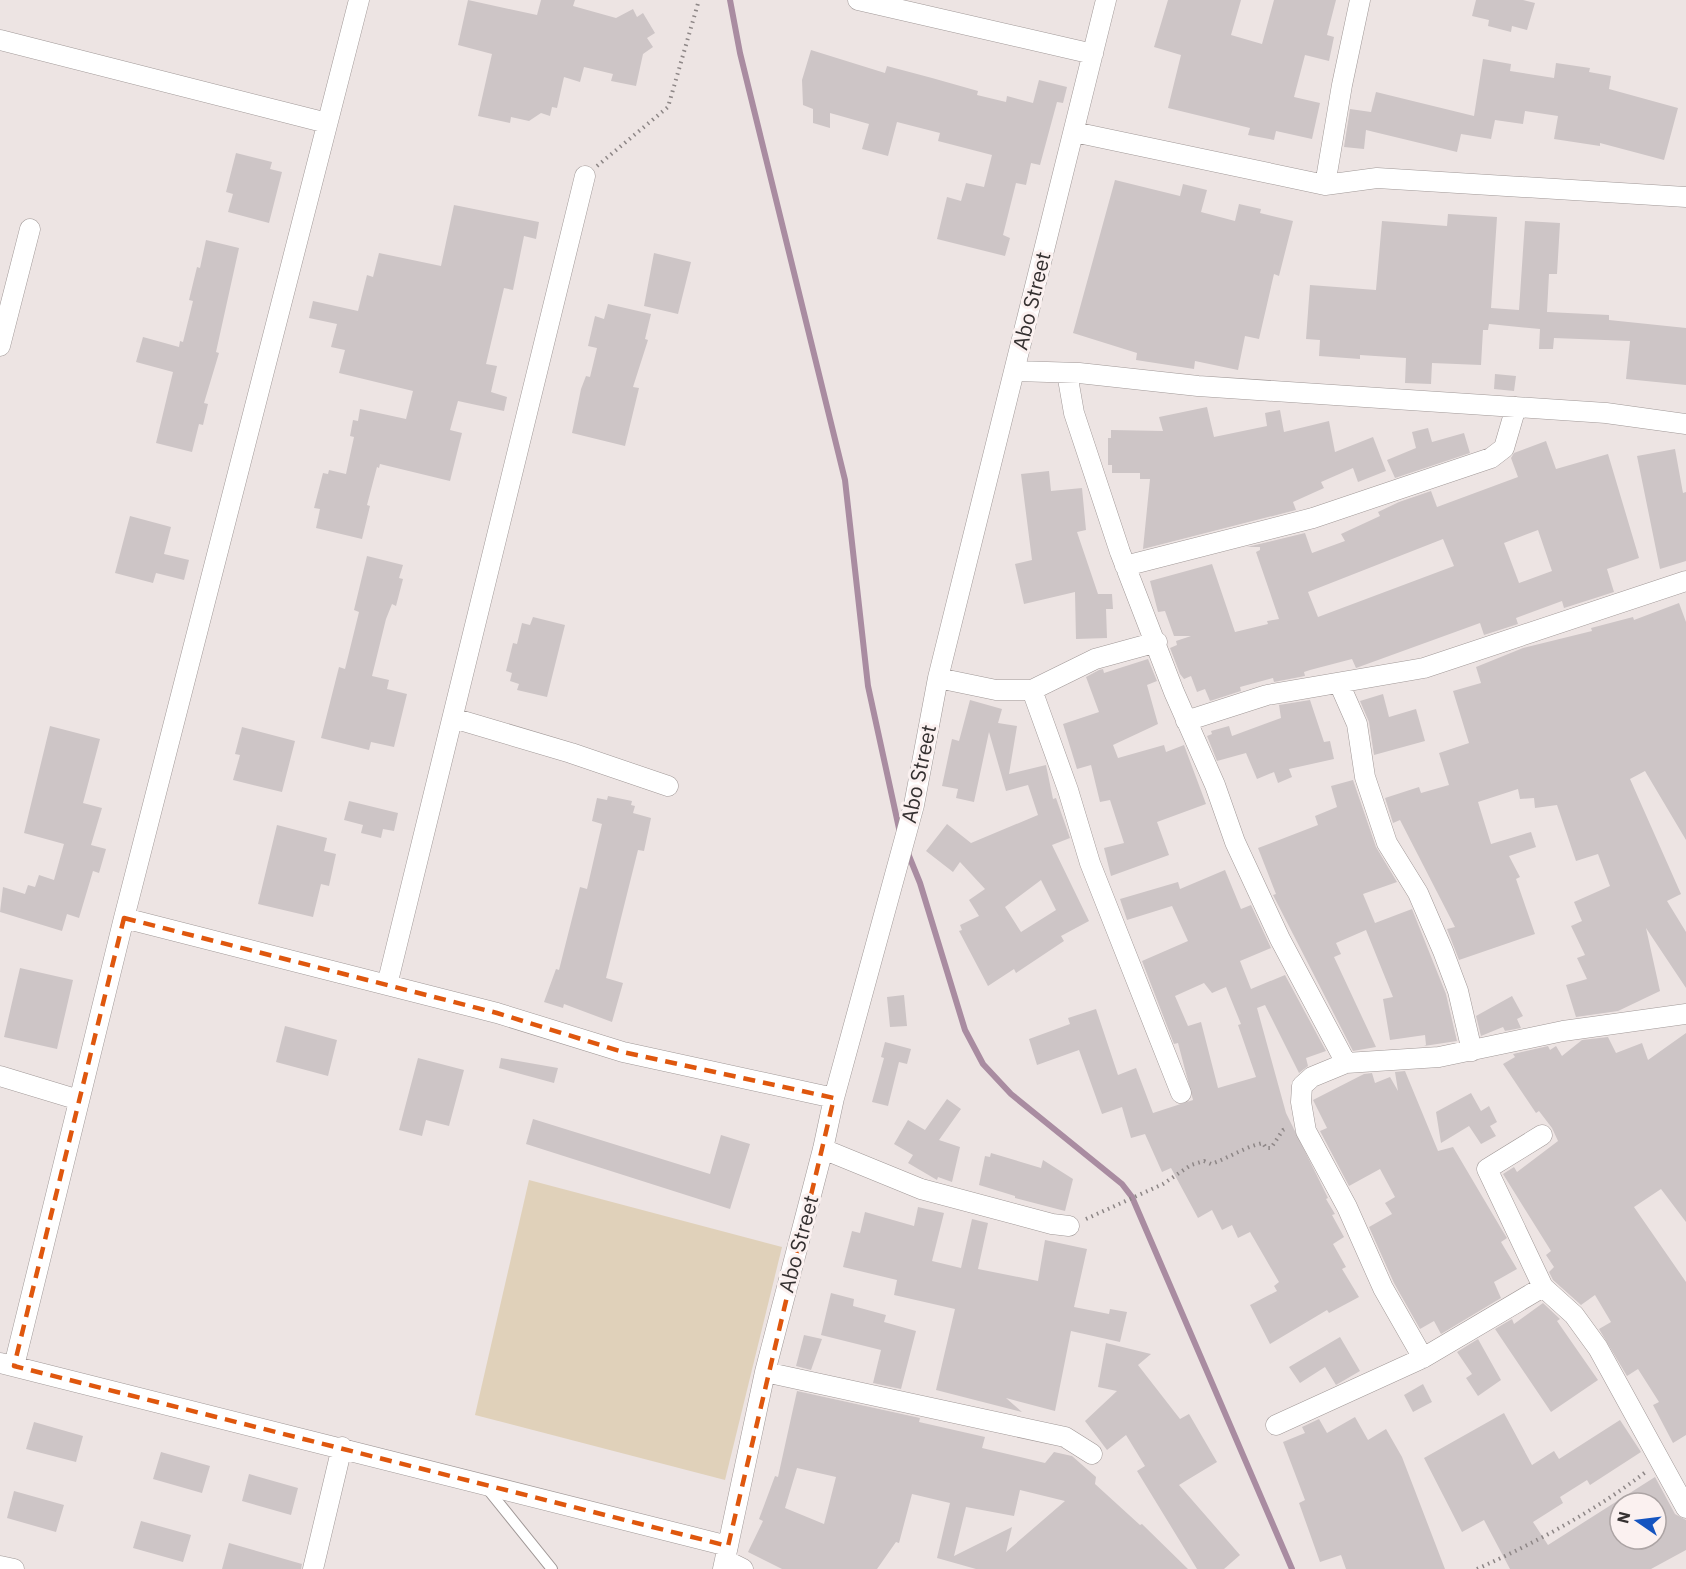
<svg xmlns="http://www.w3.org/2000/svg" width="1686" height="1569" font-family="'IBM Plex Sans',sans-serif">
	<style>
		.green { fill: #e0d1ba }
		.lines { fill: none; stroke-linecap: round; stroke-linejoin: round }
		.stream { stroke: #a98ca1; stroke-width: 6 }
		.building { fill: #cdc5c6; fill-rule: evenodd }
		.service-casing { stroke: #a09897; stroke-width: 12 }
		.minor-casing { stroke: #a09897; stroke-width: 21 }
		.path { stroke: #8d8686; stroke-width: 4; stroke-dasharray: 1.5 4.5; stroke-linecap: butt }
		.service { stroke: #fff; stroke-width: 10 }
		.minor { stroke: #fff; stroke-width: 20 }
		.marked { fill: none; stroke: #df570e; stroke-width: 4.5; stroke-dasharray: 12 8; stroke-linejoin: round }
		.labels { text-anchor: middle; stroke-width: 6; stroke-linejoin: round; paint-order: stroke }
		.street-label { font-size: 21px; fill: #353131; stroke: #fbf1f0 }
	</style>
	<rect width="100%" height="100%" fill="#ede4e3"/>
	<path class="green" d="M529 1180 782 1247 725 1480 475 1415Z"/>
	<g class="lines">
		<path class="stream" d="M730 0 740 53 845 480 868 686 900 833
			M907 851 920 883 965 1030 983 1064 1011 1094 1122 1184 1132 1197 1292 1569"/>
	</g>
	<path class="building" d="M468 0 537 15 541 0H575L573 6 616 18 633 9 637 17 643 13 655 33 647 38 653 47 643 54 636 86 611 81 613 74 584 67 580 82 564 77 557 108 552 107 550 116 541 113 529 121 511 117 510 123 478 116 492 54 458 45Z
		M1168 0H1241L1231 35 1262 44 1274 0H1336L1327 35 1334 37 1329 61 1305 55 1294 97 1320 103 1312 139 1276 131 1274 140 1248 135 1250 128 1168 108 1181 55 1154 47Z
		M1476 0H1523L1535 3 1527 30 1512 26 1511 32 1488 26 1489 20 1472 16Z
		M811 50 885 73 887 66 932 78 978 91 977 95 1006 102 1007 96 1033 103 1039 80 1067 87 1063 103 1057 102 1040 165 1031 163 1026 185 1016 183 1003 235 1010 238 1005 256 937 239 947 197 961 201 966 183 984 187 992 155 938 141 940 133 897 122 888 156 862 149 869 124 830 113V128L813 123V109L803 105 802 80Z
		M1483 59 1511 64 1510 71 1554 78 1556 63 1590 68 1589 72 1611 76 1609 89 1678 108 1664 160 1600 143V146L1554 139 1558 116 1525 111 1523 124 1495 120 1491 139 1461 134 1457 152 1366 130 1364 149 1344 147 1350 109 1371 112 1376 92 1474 116Z
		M236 153 272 162 270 169 282 172 269 223 228 212 233 194 226 192Z
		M1115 180 1180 196 1183 184 1207 190 1201 212 1235 221 1239 204 1261 209 1260 213 1293 221 1279 276 1274 274 1259 339 1245 336 1238 370 1195 361 1194 369 1136 360 1137 353 1073 333Z
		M454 205 539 222 536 239 524 236 513 290 504 288 486 364 497 366 491 392 507 397 504 411 458 401 450 430 462 433 450 481 380 464 379 468 377 467 367 505 370 506 362 539 316 528 320 509 314 508 323 473 328 474 329 470 346 474 354 437 350 436 353 420 358 421 360 409 406 419 413 391 339 373 345 350 331 347 337 324 309 318 313 301 358 311 367 275 373 277 379 253 441 266Z
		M1448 214 1497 217 1491 308 1519 310 1525 221 1560 223 1557 274H1549L1547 312 1609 315V320L1686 328V385L1626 379 1630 341 1554 338 1553 349H1539L1540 329 1489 324 1488 330H1483L1481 365 1432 363 1431 384 1405 383 1406 358 1360 355V359L1319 356 1320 340 1306 339 1310 285 1376 290 1382 221 1447 226Z
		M206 240 239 248 216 352 219 353 204 403 208 404 203 425 199 424 192 452 156 443 173 372 136 362 143 337 179 347 180 341 183 342 193 301 189 300 197 267 200 268Z
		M654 253 691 262 678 314 644 306Z
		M608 304 651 314 645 339 648 340 633 387 639 388 625 446 572 433 581 389 586 376 590 377 597 348 588 346 595 316 604 319Z
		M1495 374 1516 376 1514 391 1494 389Z
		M1207 407 1214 437 1267 426 1265 413 1280 410 1284 432 1329 421 1335 452 1373 437 1386 471 1358 482 1353 468 1321 482 1324 488 1293 502 1296 510 1143 549 1150 479H1140V473H1112V465H1108V438H1111V430L1163 431 1159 417Z
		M1428 428 1432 442 1464 433 1470 453 1395 478 1387 460 1416 448 1412 432Z
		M1546 441 1556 469 1608 454 1639 558 1607 569 1614 592 1564 608 1562 601 1516 618 1518 624 1484 635 1480 623 1356 668 1352 659 1310 670 1304 672 1305 676 1274 682 1273 678 1240 687 1241 691 1210 701 1205 689 1197 692 1191 676 1184 679 1180 674 1170 648 1177 645 1176 641 1191 636H1174L1165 611 1158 612 1150 581 1212 564 1235 632 1268 624 1267 621 1279 619 1256 552 1260 550V547H1247L1305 533 1312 553 1345 541 1341 534 1380 516 1378 512 1399 502 1431 491 1437 507 1518 477 1511 458 1514 453ZM1538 530 1552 571 1519 583 1504 543ZM1443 539 1454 566 1318 617 1308 592Z
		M1675 449 1683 493 1686 492V561L1660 569 1637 456Z
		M1049 471 1051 491 1082 488 1086 530 1077 532 1098 594H1112L1113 609H1106L1107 638 1076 639 1075 592 1024 604 1015 564 1032 560 1021 474Z
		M130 516 171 527 164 554 189 560 184 580 156 573 153 583 115 573Z
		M367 556 403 565 399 578 403 579 396 606 392 604 386 619 372 676 389 680 387 689 407 694 394 747 371 742 369 750 321 738 339 667 345 669 359 612 354 610Z
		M1679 603 1686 622V840L1645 771 1630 779 1681 894 1667 901 1686 932V988L1646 928 1660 991 1618 1011 1576 1017 1566 985 1587 979 1577 958 1585 955 1571 926 1582 921 1574 902 1610 886 1598 854 1576 861 1557 805 1535 808 1534 798 1520 799 1518 789 1478 802 1491 844 1531 832 1536 847 1509 856 1520 877 1516 879 1535 934 1459 960 1447 929 1455 927 1400 820 1393 823 1385 798 1419 787 1421 793 1449 785 1439 753 1469 743 1453 691 1481 683 1476 667 1523 648 1592 631 1591 628 1633 617 1634 620Z
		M533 617 565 625 547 697 517 690 519 684 510 681 512 673 506 671 513 643 517 644 522 623 530 625Z
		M1148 659 1157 681 1147 685 1158 724 1113 745 1118 758 1164 745 1166 752 1184 745 1206 804 1157 822 1169 855 1111 876 1104 848 1124 843 1110 800 1100 802 1091 765 1077 769 1063 724 1099 712 1086 677 1099 670 1103 669 1104 673Z
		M1383 694 1389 717 1416 709 1425 741 1374 755 1369 722 1360 701Z
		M970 700 1002 709 998 723 1017 726 1009 774 1046 765 1053 799 1056 798 1070 838 1052 845 1089 921 1061 936 1064 941 1016 973 1014 969 988 986 959 931 962 930 960 925 979 916 969 900 985 889 960 862 953 872 926 851 947 824 971 843 1038 815 1028 785 1006 791 989 732 974 802 956 798 958 789 942 786 952 739 959 741ZM1041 880 1056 910 1021 932 1005 907Z
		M1310 700 1324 742 1330 741 1334 759 1289 769 1292 777 1278 783 1274 772 1257 779 1246 753 1217 761 1207 736 1212 734 1211 731 1229 726 1232 736 1281 718 1279 705Z
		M50 726 100 739 83 803 102 808 91 845 106 849 99 873 93 871 79 918 67 914 62 931 0 912 3 887 25 894 28 885 35 887 39 875 54 880 64 844 24 833Z
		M242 727 295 741 282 792 233 780 240 755 235 754Z
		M1353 780 1376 847 1397 882 1363 894 1375 923 1412 909 1446 994 1457 1041 1424 1046 1426 1045 1425 1035 1390 1040 1383 999 1393 997 1366 930 1336 943 1341 954 1334 957 1376 1047 1353 1051 1273 895 1276 894 1258 848 1318 825 1315 816 1337 807 1331 786Z
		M608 796 632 801 631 805 635 806 633 813 651 818 644 851 638 850 606 978 623 983 612 1022 564 1004 563 1008 544 1002 556 969 559 970 580 887 587 889 602 824 592 821 597 798 607 800Z
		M349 801 398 813 394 831 383 829 381 838 361 833 363 825 344 820Z
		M277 825 327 838 324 851 336 854 329 886 321 884 313 917 258 904Z
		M1225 870 1241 909 1251 905 1271 948 1240 961 1251 989 1285 975 1326 1051 1306 1058 1308 1066 1299 1073 1265 1005 1257 1008 1286 1113 1328 1198 1326 1199 1335 1214 1332 1215 1344 1237 1333 1244 1346 1267 1342 1269 1359 1297 1329 1313 1327 1310 1270 1344 1250 1305 1277 1291 1274 1286 1279 1282 1250 1232 1238 1238 1232 1225 1222 1230 1212 1210 1198 1218 1171 1168 1162 1172 1145 1134 1131 1138 1122 1107 1102 1114 1079 1050 1037 1065 1029 1039 1070 1024 1068 1018 1096 1009 1118 1075 1136 1068 1153 1113 1193 1100 1178 1043 1174 1044 1142 961 1188 941 1172 906 1127 920 1120 899 1178 882 1180 889ZM1204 983 1212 993 1226 987 1241 1024 1238 1025 1256 1077 1218 1088 1201 1022 1188 1026 1175 996Z
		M20 968 73 980 57 1049 4 1037Z
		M904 995 907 1026 890 1027 887 997Z
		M1512 996 1523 1016 1517 1019 1521 1028 1505 1031 1503 1027 1481 1036 1476 1016Z
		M285 1026 337 1040 328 1076 276 1062Z
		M1686 1033V1222L1661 1189 1634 1207 1686 1282V1435L1673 1443 1653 1405 1659 1402 1638 1369 1627 1376 1599 1329 1611 1322 1595 1295 1581 1305 1553 1280 1549 1272 1554 1267 1546 1255 1551 1251 1503 1174 1514 1167 1517 1172 1558 1141 1552 1128 1539 1111 1536 1113 1503 1064 1515 1057 1513 1054 1548 1046 1550 1050 1556 1046 1562 1056 1582 1040 1608 1037 1616 1053 1642 1043 1648 1060Z
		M885 1042 911 1049 907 1064 899 1062 888 1106 872 1102 884 1058 881 1057Z
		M418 1058 464 1070 449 1126 426 1120 422 1136 399 1130Z
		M501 1058 558 1068 554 1083 499 1068Z
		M1405 1071 1438 1151 1453 1147 1502 1230 1507 1238 1501 1242 1517 1269 1494 1282 1501 1298 1441 1334 1434 1321 1420 1329 1394 1283 1369 1227 1392 1214 1385 1203 1395 1197 1380 1169 1349 1186 1320 1131 1327 1128 1313 1100 1364 1074 1372 1073 1375 1083 1390 1077 1398 1091 1395 1072Z
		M1471 1093 1481 1111 1489 1106 1497 1122 1490 1126 1496 1136 1481 1144 1469 1126 1441 1143 1436 1112Z
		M947 1099 961 1109 939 1140 960 1147 952 1182 938 1177 937 1180 908 1163 913 1155 894 1144 908 1120 925 1130Z
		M533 1119 710 1174 721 1135 750 1144 730 1209 526 1144Z
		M991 1153 1041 1168 1043 1160 1073 1179 1065 1211 1015 1198V1196L979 1185 985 1156 990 1157Z
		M918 1207 944 1213 932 1261 961 1268 972 1219 988 1223 978 1269 1038 1281 1045 1240 1087 1249 1074 1307 1109 1314 1110 1309 1127 1312 1120 1342 1071 1331 1055 1411 1006 1398 1022 1412 936 1390 955 1309 894 1295 897 1280 843 1267 852 1231 860 1233 865 1212 914 1226Z
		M831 1293 854 1299 853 1306 886 1315 884 1322 916 1331 901 1389 873 1383 881 1350 821 1335Z
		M1543 1303 1560 1319 1557 1321 1598 1380 1551 1412 1495 1329 1512 1319 1514 1324Z
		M804 1335 822 1339 811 1370 796 1366Z
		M1340 1337 1360 1371 1336 1385 1325 1367 1300 1383 1289 1367Z
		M1478 1339 1501 1380 1478 1396 1466 1378 1472 1374 1457 1352Z
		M1106 1343 1151 1354 1138 1365 1180 1419 1189 1414 1217 1462 1179 1485 1240 1555 1224 1569H1197L1137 1471 1145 1466 1126 1435 1107 1450 1085 1421 1117 1391 1098 1387Z
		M1423 1384 1432 1402 1413 1412 1404 1395Z
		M797 1391 920 1418 919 1422 985 1437 982 1448 1045 1463 1054 1452 1072 1456 1096 1477 1095 1484 1140 1525 1142 1524 1188 1569H976L937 1558 950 1503 912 1494 899 1543 896 1542 877 1569H782L748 1552 763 1521 759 1519 775 1476 778 1477ZM797 1468 836 1477 824 1524 785 1508ZM1020 1490 1065 1501 1006 1552 1012 1527 954 1556 966 1507 1014 1516Z
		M1504 1413 1532 1465 1554 1451 1559 1459 1620 1420 1641 1452 1590 1485 1587 1480 1560 1497 1563 1503 1533 1522 1548 1545 1655 1477 1675 1514 1686 1520V1550L1651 1569H1510L1484 1520 1462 1532 1424 1458ZM1620 1503H1656V1539H1620Z
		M1355 1417 1368 1440 1386 1429 1402 1457 1445 1569H1346L1341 1555 1320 1562 1299 1503 1305 1500 1283 1442 1305 1433 1302 1427 1319 1419 1327 1433Z
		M34 1422 83 1436 76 1462 26 1449Z
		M161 1452 210 1466 202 1493 153 1479Z
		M249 1474 298 1488 291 1515 242 1501Z
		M14 1491 64 1505 56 1532 7 1518Z
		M141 1521 191 1535 183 1562 133 1548Z
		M229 1543 302 1564 301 1569H222Z"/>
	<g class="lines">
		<defs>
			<path id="service" d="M486 1487 552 1569"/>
			<path id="minor" d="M858 0 1093 54
				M0 40 327 123
				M1074 132 1325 185 1377 178 1686 197
				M1325 185 1342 85 1360 0
				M0 346 30 229
				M1015 371 1079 373 1198 386 1606 413 1686 424
				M1067 373 1074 413 1120 552 1174 692 1215 785 1235 842 1280 939 1346 1063
				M1125 566 1313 518 1491 458 1504 448 1516 407
				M938 678 996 690H1032L1095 659 1157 642
				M1339 683 1357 724 1365 777 1387 843 1418 893 1443 951 1458 991 1472 1051
				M1032 690 1068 790 1090 863 1181 1093
				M453 718 571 753 668 786
				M1186 721 1267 695 1424 668 1686 581
				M124 918 497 1013 623 1052 834 1098
				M387 985 585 176
				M0 1076 79 1100
				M1542 1135 1487 1169 1543 1287 1574 1315 1598 1348 1686 1508
				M823 1149 921 1189 1052 1224 1069 1226
				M1423 1358 1383 1288 1347 1207 1306 1131 1301 1102 1302 1086 1312 1077 1346 1063 1439 1057 1563 1031 1686 1014
				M0 1363 728 1546
				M14 1366 124 918 359 0
				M765 1372 1065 1437 1092 1454
				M1276 1425 1423 1358 1543 1287
				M725 1560 743 1569
				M0 1566 14 1569
				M313 1569 342 1447
				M723 1569 765 1372 823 1149 834 1098 914 805 938 678 1106 0"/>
		</defs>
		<use href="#service" class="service-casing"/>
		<use href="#minor" class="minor-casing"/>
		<path class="path" d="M597 166 668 107 699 0
			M1086 1219 1163 1184 1191 1165 1204 1161 1211 1164C1229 1158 1244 1147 1263 1143L1266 1148H1271L1283 1130 1287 1128
			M1477 1569C1537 1542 1595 1511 1647 1471"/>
		<use href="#service" class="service"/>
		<use href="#minor" class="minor"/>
	</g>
	<path class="marked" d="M124 918 497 1013 623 1052 834 1098 728 1546 14 1366Z"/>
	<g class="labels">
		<g class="street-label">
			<text transform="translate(1032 301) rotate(-76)" y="7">Abo Street</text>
			<text transform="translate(919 774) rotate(-78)" y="7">Abo Street</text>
			<text transform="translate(799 1244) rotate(-75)" y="7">Abo Street</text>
		</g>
	</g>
	<g transform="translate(1638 1521) rotate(284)"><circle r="28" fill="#fbf1f0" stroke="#aca4a4" stroke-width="1.5"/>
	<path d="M0-4.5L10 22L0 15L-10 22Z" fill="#1454c0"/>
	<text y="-9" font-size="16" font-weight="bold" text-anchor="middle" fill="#353131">N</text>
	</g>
</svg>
